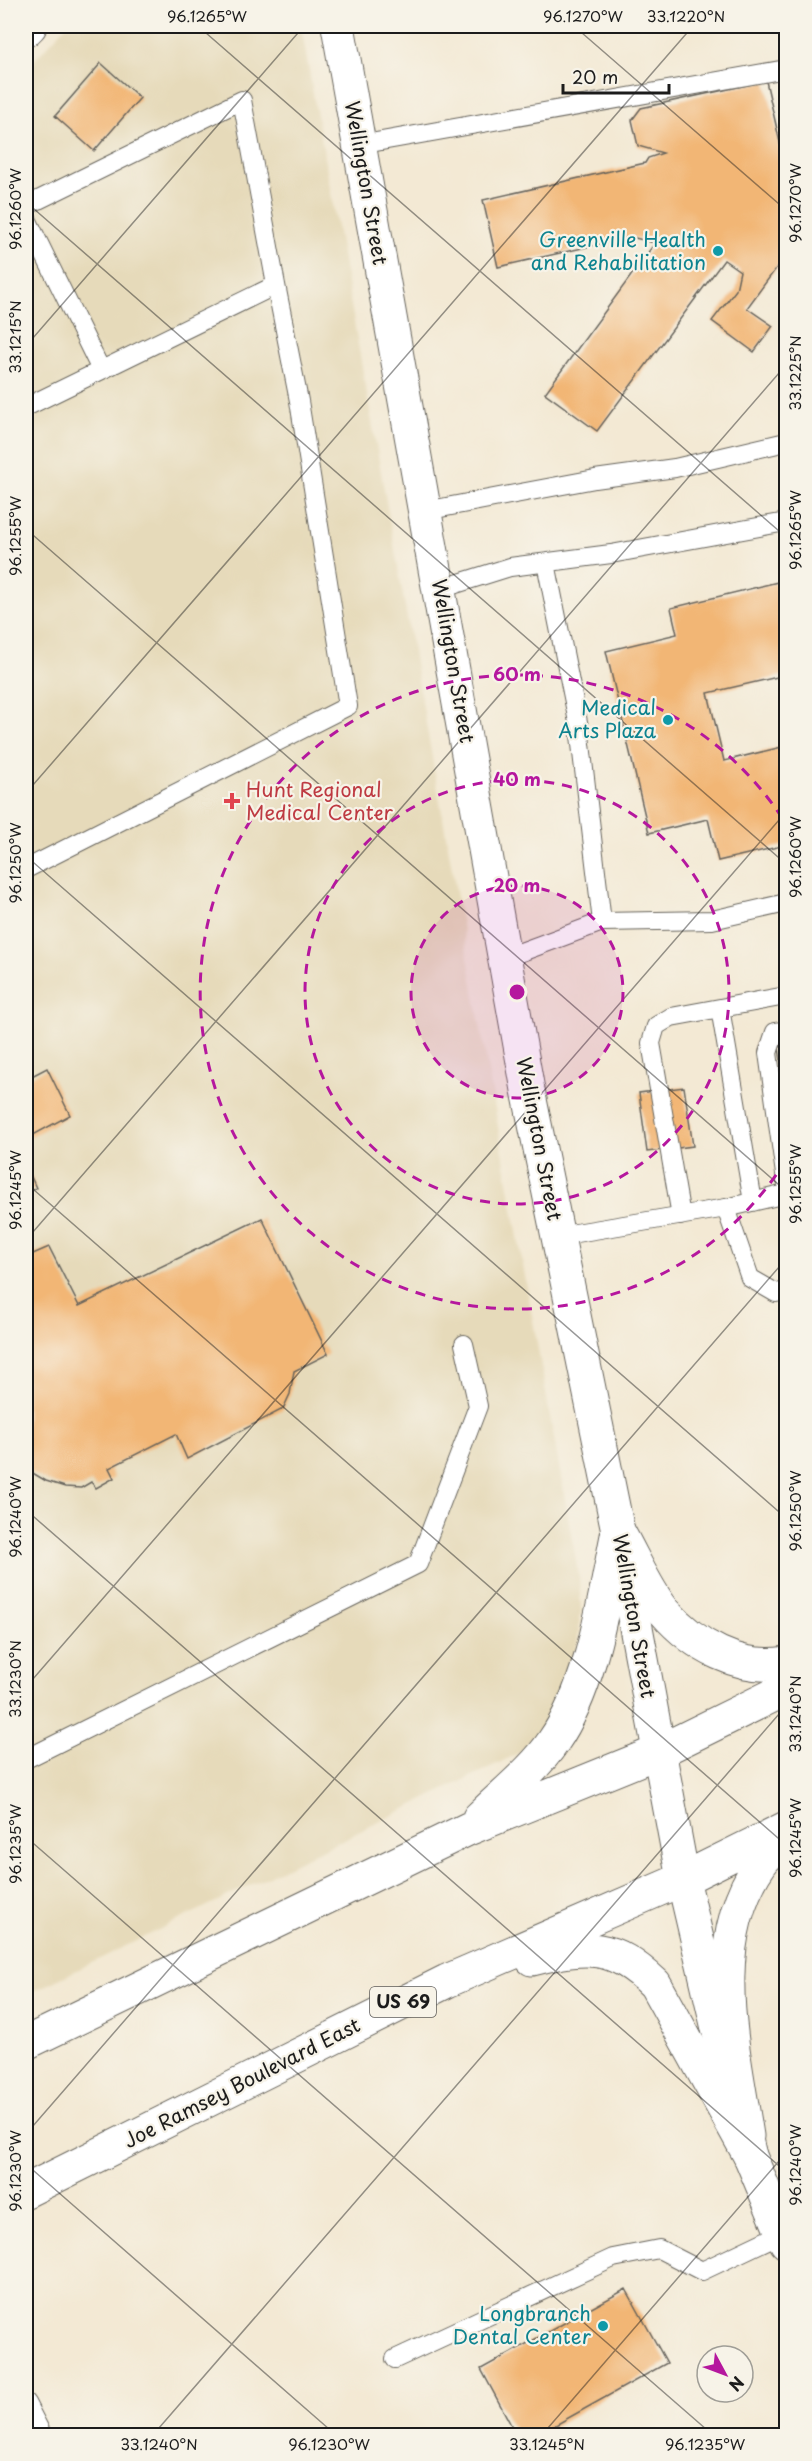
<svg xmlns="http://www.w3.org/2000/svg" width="812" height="2461" font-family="'Playpen Sans',sans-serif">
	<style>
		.built { fill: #e6daba }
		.building { fill: #f2b674 }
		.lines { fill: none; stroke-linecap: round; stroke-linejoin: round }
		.service-casing { stroke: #67645c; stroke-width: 20 }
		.minor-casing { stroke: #67645c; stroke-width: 35 }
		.tertiary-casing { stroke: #67645c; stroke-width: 35 }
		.trunk-casing { stroke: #67645c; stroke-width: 35 }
		.service { stroke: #fff; stroke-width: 18 }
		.minor { stroke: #fff; stroke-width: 33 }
		.tertiary { stroke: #fff; stroke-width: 33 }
		.trunk { stroke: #fff; stroke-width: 33 }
		.ticks { fill: none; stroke: #1c1c1c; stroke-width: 1.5; stroke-opacity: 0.45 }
		.ring { fill: none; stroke: #b5179e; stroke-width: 3; stroke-dasharray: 10 8 }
		.culture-dot { fill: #0f9aa8; stroke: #f7f3e8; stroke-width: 2 }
		.health-dot { fill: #e0444e; stroke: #f7f3e8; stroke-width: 2 }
		.labels { text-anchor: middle; stroke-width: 4.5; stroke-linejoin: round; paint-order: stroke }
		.shield { fill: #f7f3e8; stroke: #5e5c59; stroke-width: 1.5 }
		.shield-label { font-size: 18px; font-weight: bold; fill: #1c1c1c }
		.street-label { font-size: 20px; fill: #1c1c1c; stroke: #f7f3e8 }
		.culture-label { font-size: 20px; fill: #0d838f; stroke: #f7f3e8; text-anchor: end }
		.health-label { font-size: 20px; fill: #be3a42; stroke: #f7f3e8; text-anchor: start }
		.centre { fill: #b5179e; stroke: #f7f3e8; stroke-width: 3 }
		.ring-label { font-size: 18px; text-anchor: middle; font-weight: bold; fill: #b5179e; stroke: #f7f3e8; stroke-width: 4.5; stroke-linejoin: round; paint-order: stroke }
		.neatline { fill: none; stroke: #1c1c1c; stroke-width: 2 }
		.ticks-label { font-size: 15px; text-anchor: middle; fill: #1c1c1c }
	</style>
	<rect width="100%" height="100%" fill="#f7f3e8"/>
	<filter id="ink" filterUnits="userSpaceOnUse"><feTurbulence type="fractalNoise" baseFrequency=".0167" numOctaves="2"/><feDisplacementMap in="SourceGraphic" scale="12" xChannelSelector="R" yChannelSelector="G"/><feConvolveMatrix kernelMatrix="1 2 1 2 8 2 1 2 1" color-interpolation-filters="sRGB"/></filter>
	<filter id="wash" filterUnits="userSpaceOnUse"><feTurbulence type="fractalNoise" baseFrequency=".008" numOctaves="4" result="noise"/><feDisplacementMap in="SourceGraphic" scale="24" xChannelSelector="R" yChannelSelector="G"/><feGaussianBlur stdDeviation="1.35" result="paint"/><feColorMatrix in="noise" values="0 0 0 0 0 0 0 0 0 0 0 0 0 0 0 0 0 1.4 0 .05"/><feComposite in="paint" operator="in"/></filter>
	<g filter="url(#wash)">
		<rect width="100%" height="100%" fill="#f3e9d4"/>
		<path class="built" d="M66 26H301L579 1578 581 1612 576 1654 565 1690 540 1732 517 1754 26 1995V69Z"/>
		<g id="blocks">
			<path class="building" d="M101 63 140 98 94 151 55 116Z
				M766 81 781 147 786 146V268L780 263 747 308 773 326 754 352 712 321 736 290 740 271 724 260 597 431 545 393 655 243 631 237 498 267 483 200 645 163 648 158 663 153 638 146 632 120 641 108Z
				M786 580V675L708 693 724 761 786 746V845L718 861 708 819 649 833 606 651 677 634 671 608Z
				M786 1046V1087H785L779 1047Z
				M47 1068 70 1115 26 1139V1079Z
				M684 1087 693 1146 647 1152 639 1093Z
				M26 1166 36 1188 26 1193Z
				M262 1218 328 1354 294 1371 290 1394 283 1409 187 1459 176 1434 109 1468 114 1478 96 1488 91 1482 81 1488 65 1487 46 1481 26 1469V1257L49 1247 79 1306Z
				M626 2289 667 2363 536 2436H517L481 2369Z"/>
		</g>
	</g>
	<g filter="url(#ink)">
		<use href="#blocks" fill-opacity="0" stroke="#67645c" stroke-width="1.5"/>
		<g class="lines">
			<defs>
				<path id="service" d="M359 145 786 69
					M26 206 242 100 276 285
					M26 217 101 370
					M26 407 276 285 299 401 348 706 26 869
					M425 511 595 479 675 468 786 442
					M546 563 579 727 602 922
					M440 589 510 567 611 554 786 522
					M505 958 602 922 712 920 786 903
					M720 1008 753 1202
					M786 1030 775 1032 768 1053 786 1181
					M726 1208 786 1194
					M681 1216 651 1043 656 1026 671 1017 786 996
					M558 1236 726 1208 750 1278 776 1293 786 1291
					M26 1759 418 1564 478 1406 464 1344
					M395 2359 613 2258 659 2249 702 2271 782 2233
					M26 2403 43 2436"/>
				<path id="minor" d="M26 30 30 26"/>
				<path id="tertiary" d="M338 26 528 1090 618 1531 683 1879 724 2054
					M743 2127 750 2156 786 2242"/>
				<path id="trunk" d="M618 1531C632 1555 647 1591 664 1611 694 1646 740 1671 786 1663
					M479 1818C503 1794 534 1770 553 1742 593 1685 604 1598 618 1531
					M532 1959C588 1945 612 1943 655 1984L750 2156
					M26 2043 468 1829 658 1752 786 1689
					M747 2136C734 2049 705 1942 761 1863 767 1854 778 1846 786 1837
					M26 2191 447 1981 683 1879 786 1828"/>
			</defs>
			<use href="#service" class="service-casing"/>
			<use href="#minor" class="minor-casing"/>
			<use href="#tertiary" class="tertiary-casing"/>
			<use href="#trunk" class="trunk-casing"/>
			<use href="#service" class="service"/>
			<use href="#minor" class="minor"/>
			<use href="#tertiary" class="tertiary"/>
			<use href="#trunk" class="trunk"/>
		</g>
	</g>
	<path class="ticks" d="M198 26 786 537M574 26 786 210M26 202 786 864M26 346 304 26M26 529 786 1191M26 793 693 26M26 856 786 1518M26 1183 786 1845M26 1240 786 365M26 1510 786 2172M26 1687 786 812M26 1837 714 2436M26 2134 786 1259M26 2164 337 2436M152 2436 786 1706M541 2436 786 2153"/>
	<circle cx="517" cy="992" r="106" fill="#b5179e" fill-opacity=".12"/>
	<g class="ring">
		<circle cx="517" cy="992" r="106"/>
		<circle cx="517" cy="992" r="212"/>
		<path d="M786 1160A317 317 0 1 1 786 824"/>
	</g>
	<g class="culture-dot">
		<circle cx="718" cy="251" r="6"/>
		<circle cx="668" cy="720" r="6"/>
		<circle cx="603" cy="2326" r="6"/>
	</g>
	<path class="health-dot" d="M229 792h6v6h6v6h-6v6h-6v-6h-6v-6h6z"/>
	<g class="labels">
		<rect class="shield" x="370" y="1987" width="66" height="30" rx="4.5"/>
		<g class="shield-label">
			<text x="403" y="2008">US 69</text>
		</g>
		<g class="street-label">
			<text transform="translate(366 183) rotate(80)" y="7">Wellington Street</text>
			<text transform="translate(453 661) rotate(80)" y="7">Wellington Street</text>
			<text transform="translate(539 1139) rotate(79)" y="7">Wellington Street</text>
			<text transform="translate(634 1616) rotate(80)" y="7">Wellington Street</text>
			<text transform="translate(242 2083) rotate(-27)" y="7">Joe Ramsey Boulevard East</text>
		</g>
		<g class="culture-label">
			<text x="706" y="247">Greenville Health<tspan x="706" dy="23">and Rehabilitation</tspan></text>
			<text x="656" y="715">Medical<tspan x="656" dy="23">Arts Plaza</tspan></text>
			<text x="591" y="2321">Longbranch<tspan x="591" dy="23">Dental Center</tspan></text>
		</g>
		<g class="health-label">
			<text x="246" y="797">Hunt Regional<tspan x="246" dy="23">Medical Center</tspan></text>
		</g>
	</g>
	<circle cx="517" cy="992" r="9" class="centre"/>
	<g class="ring-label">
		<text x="517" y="681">60 m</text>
		<text x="517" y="786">40 m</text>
		<text x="517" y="892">20 m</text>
	</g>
	<rect width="812" height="2461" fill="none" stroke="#f7f3e8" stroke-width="66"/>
	<g transform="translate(725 2374) rotate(131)"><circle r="28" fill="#f7f3e8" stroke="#9f9d96" stroke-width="1.5"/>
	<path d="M0-4.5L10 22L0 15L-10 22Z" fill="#b5179e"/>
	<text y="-9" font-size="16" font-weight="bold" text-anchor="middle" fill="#1c1c1c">N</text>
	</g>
	<path d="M563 84v9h106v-9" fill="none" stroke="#1c1c1c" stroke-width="3"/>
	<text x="572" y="84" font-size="18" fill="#1c1c1c" stroke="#f7f3e8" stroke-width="4.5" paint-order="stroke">20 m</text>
	<rect x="33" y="33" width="746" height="2395" class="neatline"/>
	<g class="ticks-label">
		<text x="207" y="22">96.1265°W</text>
		<text x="583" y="22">96.1270°W</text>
		<text x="686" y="22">33.1220°N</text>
		<text transform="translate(796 203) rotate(-90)" y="5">96.1270°W</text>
		<text transform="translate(16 209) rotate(-90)" y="5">96.1260°W</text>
		<text transform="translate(16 337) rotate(-90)" y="5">33.1215°N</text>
		<text transform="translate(796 373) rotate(-90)" y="5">33.1225°N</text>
		<text transform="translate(796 530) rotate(-90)" y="5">96.1265°W</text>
		<text transform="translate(16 536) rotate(-90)" y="5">96.1255°W</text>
		<text transform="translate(796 857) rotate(-90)" y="5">96.1260°W</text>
		<text transform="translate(16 863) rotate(-90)" y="5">96.1250°W</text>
		<text transform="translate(796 1184) rotate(-90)" y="5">96.1255°W</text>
		<text transform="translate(16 1190) rotate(-90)" y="5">96.1245°W</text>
		<text transform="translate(796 1511) rotate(-90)" y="5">96.1250°W</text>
		<text transform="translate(16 1517) rotate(-90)" y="5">96.1240°W</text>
		<text transform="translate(16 1679) rotate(-90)" y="5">33.1230°N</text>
		<text transform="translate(796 1714) rotate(-90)" y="5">33.1240°N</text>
		<text transform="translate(796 1838) rotate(-90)" y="5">96.1245°W</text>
		<text transform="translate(16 1844) rotate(-90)" y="5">96.1235°W</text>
		<text transform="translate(796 2165) rotate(-90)" y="5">96.1240°W</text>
		<text transform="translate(16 2171) rotate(-90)" y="5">96.1230°W</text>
		<text x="159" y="2450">33.1240°N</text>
		<text x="329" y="2450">96.1230°W</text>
		<text x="547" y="2450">33.1245°N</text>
		<text x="705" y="2450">96.1235°W</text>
	</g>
</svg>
